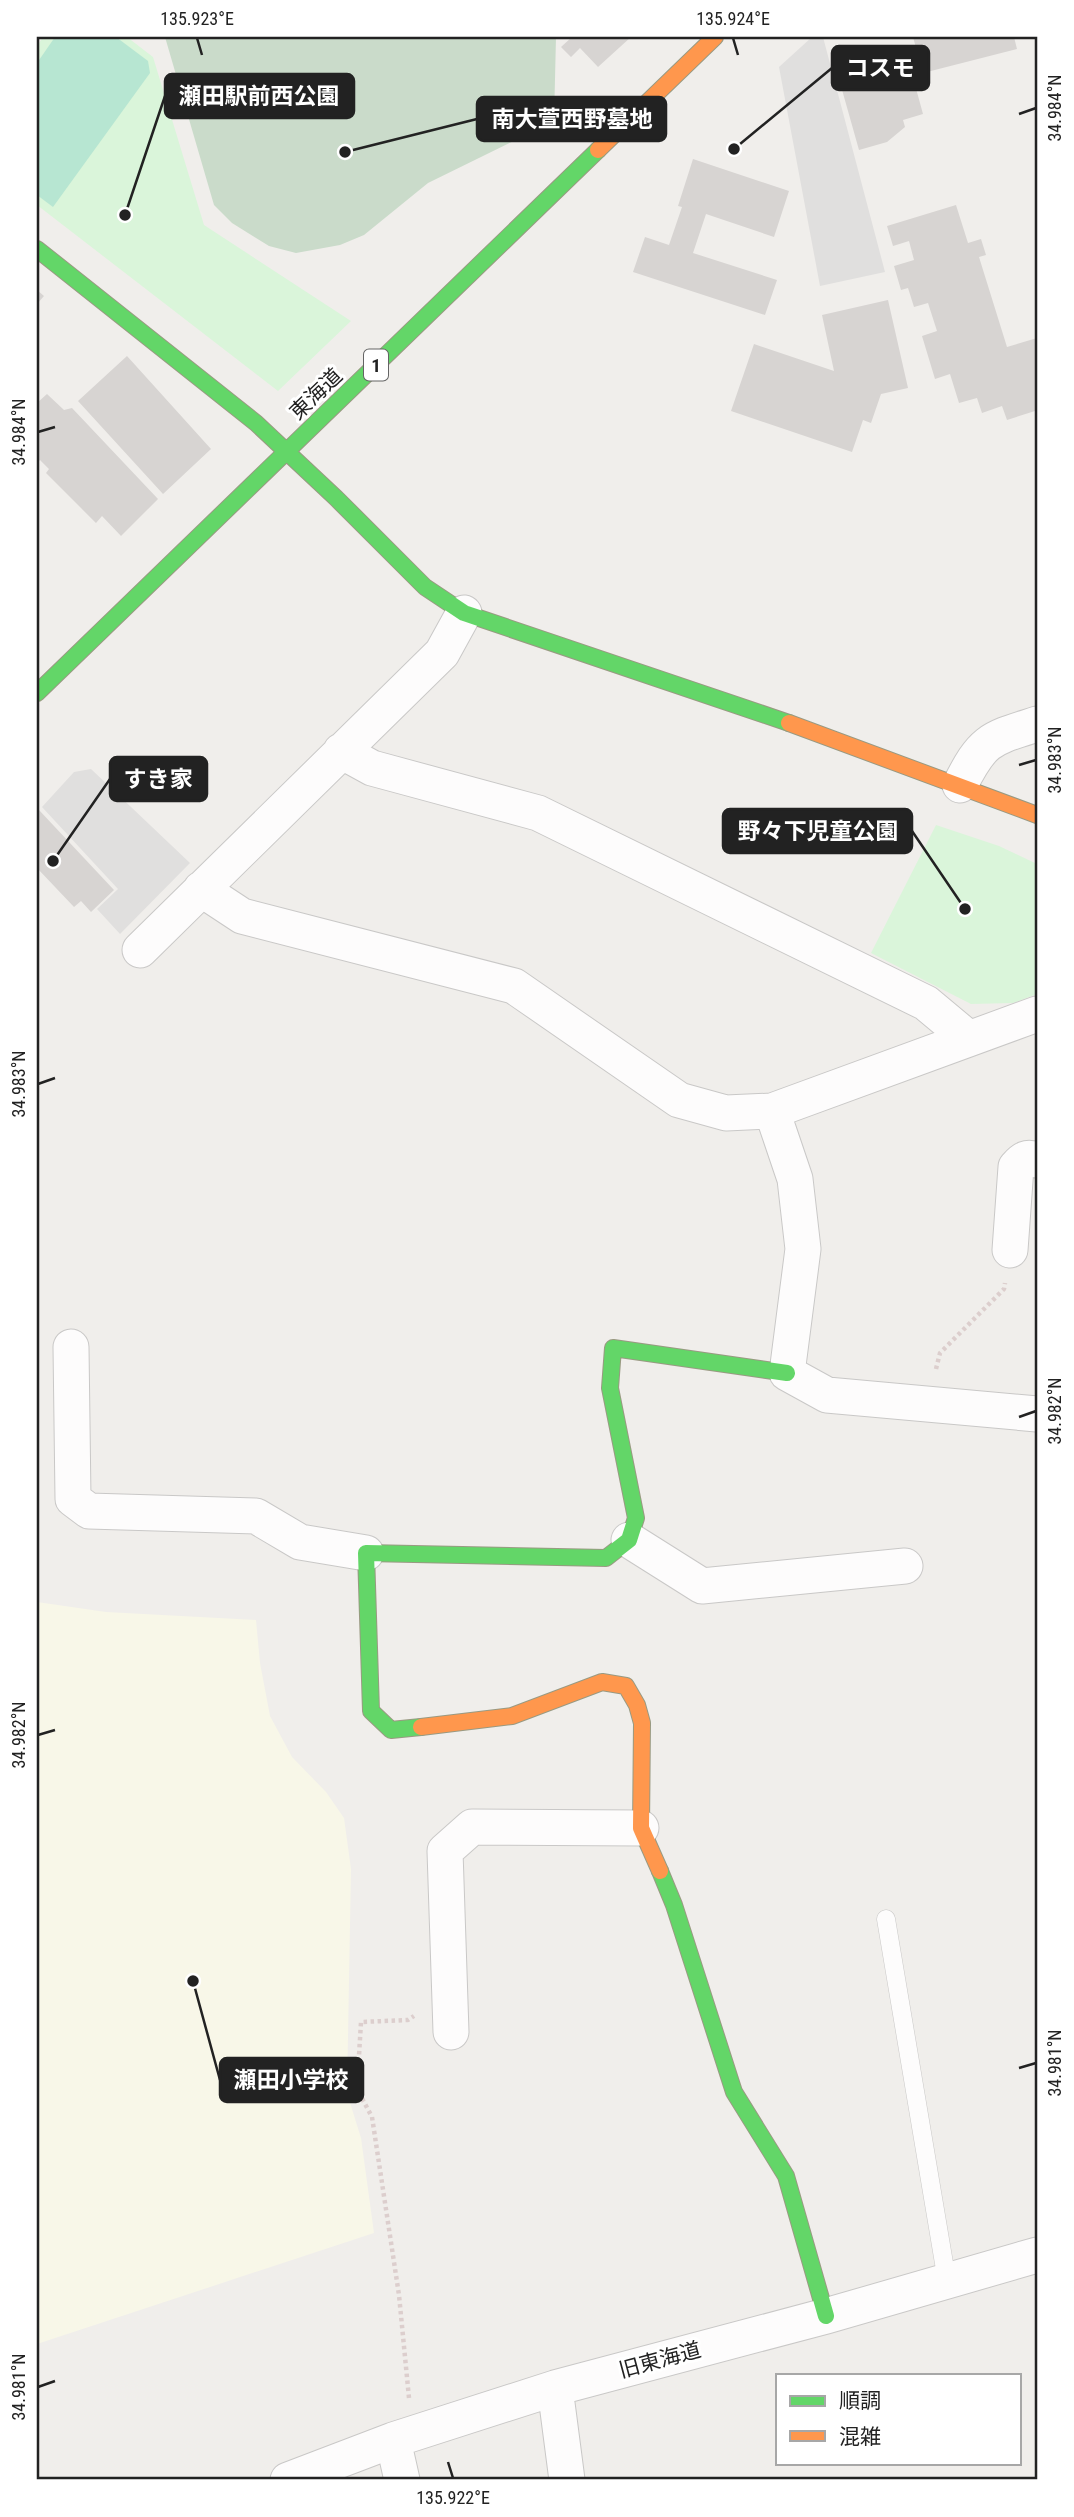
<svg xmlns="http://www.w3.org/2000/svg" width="1074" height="2517" font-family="'Roboto Condensed','Noto Sans JP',sans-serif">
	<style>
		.education { fill: #f8f7e8 }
		.cemetery { fill: #cadbca }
		.park { fill: #daf5da }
		.pitch { fill: #b7e6d2 }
		.parking { fill: #e0dfde }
		.building { fill: #d7d4d2 }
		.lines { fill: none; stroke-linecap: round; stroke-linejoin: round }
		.lane-casing { stroke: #c9c8c7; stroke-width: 19 }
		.street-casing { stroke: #c9c8c7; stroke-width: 37 }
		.fast-casing { stroke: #999a82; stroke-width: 18 }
		.slow-casing { stroke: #999a82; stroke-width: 18 }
		.path { stroke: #dccecd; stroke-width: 4.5; stroke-dasharray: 3.5 3.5; stroke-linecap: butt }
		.lane { stroke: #fdfcfc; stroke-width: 18 }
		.street { stroke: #fdfcfc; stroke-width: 35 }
		.fast { stroke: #63d668; stroke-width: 16 }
		.slow { stroke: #ff974d; stroke-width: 16 }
		.ticks { fill: none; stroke: #222; stroke-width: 2.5 }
		.labels { text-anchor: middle; stroke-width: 6; stroke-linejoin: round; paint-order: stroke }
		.shield { fill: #fff; stroke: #646464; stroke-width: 2 }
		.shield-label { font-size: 19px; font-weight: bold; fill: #222 }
		.street-label { font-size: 21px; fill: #222; stroke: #fff }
		.leader { fill: none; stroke: #222; stroke-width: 2.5 }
		.callout-dot { fill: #222; stroke: #fff; stroke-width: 2.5 }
		.callout { fill: #222; stroke: #222; stroke-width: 2.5 }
		.callout-label { font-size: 23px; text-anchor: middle; font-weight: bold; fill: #fff }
		.neatline { fill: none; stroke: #222; stroke-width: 2.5 }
		.ticks-label { font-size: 18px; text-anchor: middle; fill: #222 }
	</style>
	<rect width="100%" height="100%" fill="#f0eeeb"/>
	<path class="education" d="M37 1602 106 1612 256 1620 260 1663 270 1716 292 1757 326 1792 344 1818 351 1869 347 2093 361 2138 374 2233 37 2344Z"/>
	<path class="cemetery" d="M165 37H556L554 121 428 183 364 235 340 245 296 253 269 246 232 223 214 205Z"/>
	<path class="park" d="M43 37H127L153 57 204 225 351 321 278 391 37 205V46Z
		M936 825 999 846 1037 864V994L1013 1003 971 1004 871 953Z"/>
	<path class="pitch" d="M55 37H116L148 61 150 73 53 207 37 195V63Z"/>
	<path class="parking" d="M812 37H823L885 272 820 286 779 67Z
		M91 769 190 863 120 934 97 909 118 889 42 807 74 772Z"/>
	<path class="building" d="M572 37H631L598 67 580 48 571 57 561 47Z
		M913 37H1014L1017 49 923 73Z
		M906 52 923 114 903 120 905 127 887 142 859 150 837 72Z
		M693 159 789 191 774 237 706 214 693 253 777 280 765 315 633 272 645 237 669 245 682 207 678 206Z
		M956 205 968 243 981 239 986 255 979 257 1007 347 1037 338V416L1035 411 1007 420 1002 406 982 413 977 398 959 403 950 374 935 379 922 336 937 331 928 303 914 307 908 288 901 290 894 266 914 260 909 241 893 246 887 226Z
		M37 290 44 296 37 304Z
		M888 300 908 388 881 394 871 423 863 420 852 452 731 411 754 344 834 371 822 315Z
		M127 356 211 449 163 494 78 401Z
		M47 394 64 410 72 408 158 499 121 536 102 516 96 523 46 473 49 469 40 460 37 463V403Z
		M39 810 114 890 91 912 81 901 74 907 37 868V813Z"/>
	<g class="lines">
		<defs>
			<path id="lane" d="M886 1919 947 2281"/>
			<path id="street" d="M341 751 372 768 538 813 926 1003 968 1038
				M960 785C983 739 990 739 1037 724
				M201 889 242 916 514 986 679 1100 726 1113 772 1111 1037 1014
				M140 950 442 653 464 613
				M772 1111 795 1179 803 1249 787 1373 827 1395 1037 1414
				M1010 1250 1016 1167C1023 1159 1027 1156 1037 1160
				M71 1347 73 1499 89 1511 256 1516 300 1542 366 1553
				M629 1540 702 1586 905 1566
				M451 2032 445 1851 472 1827 641 1828
				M555 2388 567 2480
				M393 2440 402 2480
				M288 2480 393 2440 555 2388 826 2316 1037 2255"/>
			<path id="fast" d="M37 249 256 423 336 498 425 587 464 613 789 723
				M37 693 598 150
				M421 1727 391 1730 371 1711 366 1553 606 1558 629 1540 636 1518 610 1388 613 1348 787 1373
				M660 1871 674 1905 734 2092 786 2176 826 2316"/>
			<path id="slow" d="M598 150 715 37
				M789 723 1037 815
				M421 1727 512 1716 602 1682 626 1686 637 1705 642 1723 641 1828 660 1871"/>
		</defs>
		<use href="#lane" class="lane-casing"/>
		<use href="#street" class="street-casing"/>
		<use href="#fast" class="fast-casing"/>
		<use href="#slow" class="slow-casing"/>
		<path class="path" d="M936 1369 940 1353 1004 1289 1005 1283
			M409 2398 399 2295 372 2117 357 2089 361 2022 408 2020 414 2016"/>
		<use href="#lane" class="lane"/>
		<use href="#street" class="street"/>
		<use href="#fast" class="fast"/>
		<use href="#slow" class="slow"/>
	</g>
	<path class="ticks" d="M197 38 202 55M733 38 738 55M1019 114 1036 108M38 432 55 427M1019 765 1036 760M38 1084 55 1078M1019 1417 1036 1411M38 1735 55 1730M1019 2068 1036 2063M38 2387 55 2381M448 2462 453 2478"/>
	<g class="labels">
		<rect class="shield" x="364" y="349.5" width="24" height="31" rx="5"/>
		<g class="shield-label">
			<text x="376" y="372">1</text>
		</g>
		<g class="street-label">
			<text transform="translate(316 394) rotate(-44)" y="7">東海道</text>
			<text transform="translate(660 2360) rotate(-15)" y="7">旧東海道</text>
		</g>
	</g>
	<path class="leader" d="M734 149L832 68M125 215L165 96M345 152L477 119M53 861L110 779M965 909L912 831M193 1981L220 2080"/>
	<g class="callout-dot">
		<circle cx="734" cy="149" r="7"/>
		<circle cx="125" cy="215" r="7"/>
		<circle cx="345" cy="152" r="7"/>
		<circle cx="53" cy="861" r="7"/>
		<circle cx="965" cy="909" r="7"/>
		<circle cx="193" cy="1981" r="7"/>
	</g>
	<g class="callout">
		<rect x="832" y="46" width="97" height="44" rx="7"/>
		<rect x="165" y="74" width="189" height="44" rx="7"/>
		<rect x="477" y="97" width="189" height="44" rx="7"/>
		<rect x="110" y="757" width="97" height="44" rx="7"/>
		<rect x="723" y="809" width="189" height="44" rx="7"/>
		<rect x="220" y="2058" width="143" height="44" rx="7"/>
	</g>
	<g class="callout-label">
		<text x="880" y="76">コスモ</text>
		<text x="259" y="104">瀬田駅前西公園</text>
		<text x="572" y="127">南大萱西野墓地</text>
		<text x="158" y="787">すき家</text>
		<text x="818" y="839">野々下児童公園</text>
		<text x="291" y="2088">瀬田小学校</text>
	</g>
	<rect width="1074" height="2517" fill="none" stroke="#ffffff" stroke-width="77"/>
	<rect x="776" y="2374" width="245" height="91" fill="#ffffff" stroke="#a7a7a7" stroke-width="2"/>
	<rect x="790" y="2396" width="35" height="10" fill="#63d668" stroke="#a7a7a7" stroke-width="2"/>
	<text x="839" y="2408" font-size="21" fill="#222222">順調</text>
	<rect x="790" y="2431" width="35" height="10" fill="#ff974d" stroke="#a7a7a7" stroke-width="2"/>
	<text x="839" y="2444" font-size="21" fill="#222222">混雑</text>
	<rect x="38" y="38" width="998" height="2440" class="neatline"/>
	<g class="ticks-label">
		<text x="197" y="25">135.923°E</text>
		<text x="733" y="25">135.924°E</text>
		<text transform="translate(1055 108) rotate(-90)" y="6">34.984°N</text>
		<text transform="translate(19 432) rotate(-90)" y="6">34.984°N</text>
		<text transform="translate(1055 760) rotate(-90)" y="6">34.983°N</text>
		<text transform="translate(19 1084) rotate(-90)" y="6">34.983°N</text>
		<text transform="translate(1055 1411) rotate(-90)" y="6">34.982°N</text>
		<text transform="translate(19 1735) rotate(-90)" y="6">34.982°N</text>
		<text transform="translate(1055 2063) rotate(-90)" y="6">34.981°N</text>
		<text transform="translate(19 2387) rotate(-90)" y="6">34.981°N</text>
		<text x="453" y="2504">135.922°E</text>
	</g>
</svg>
